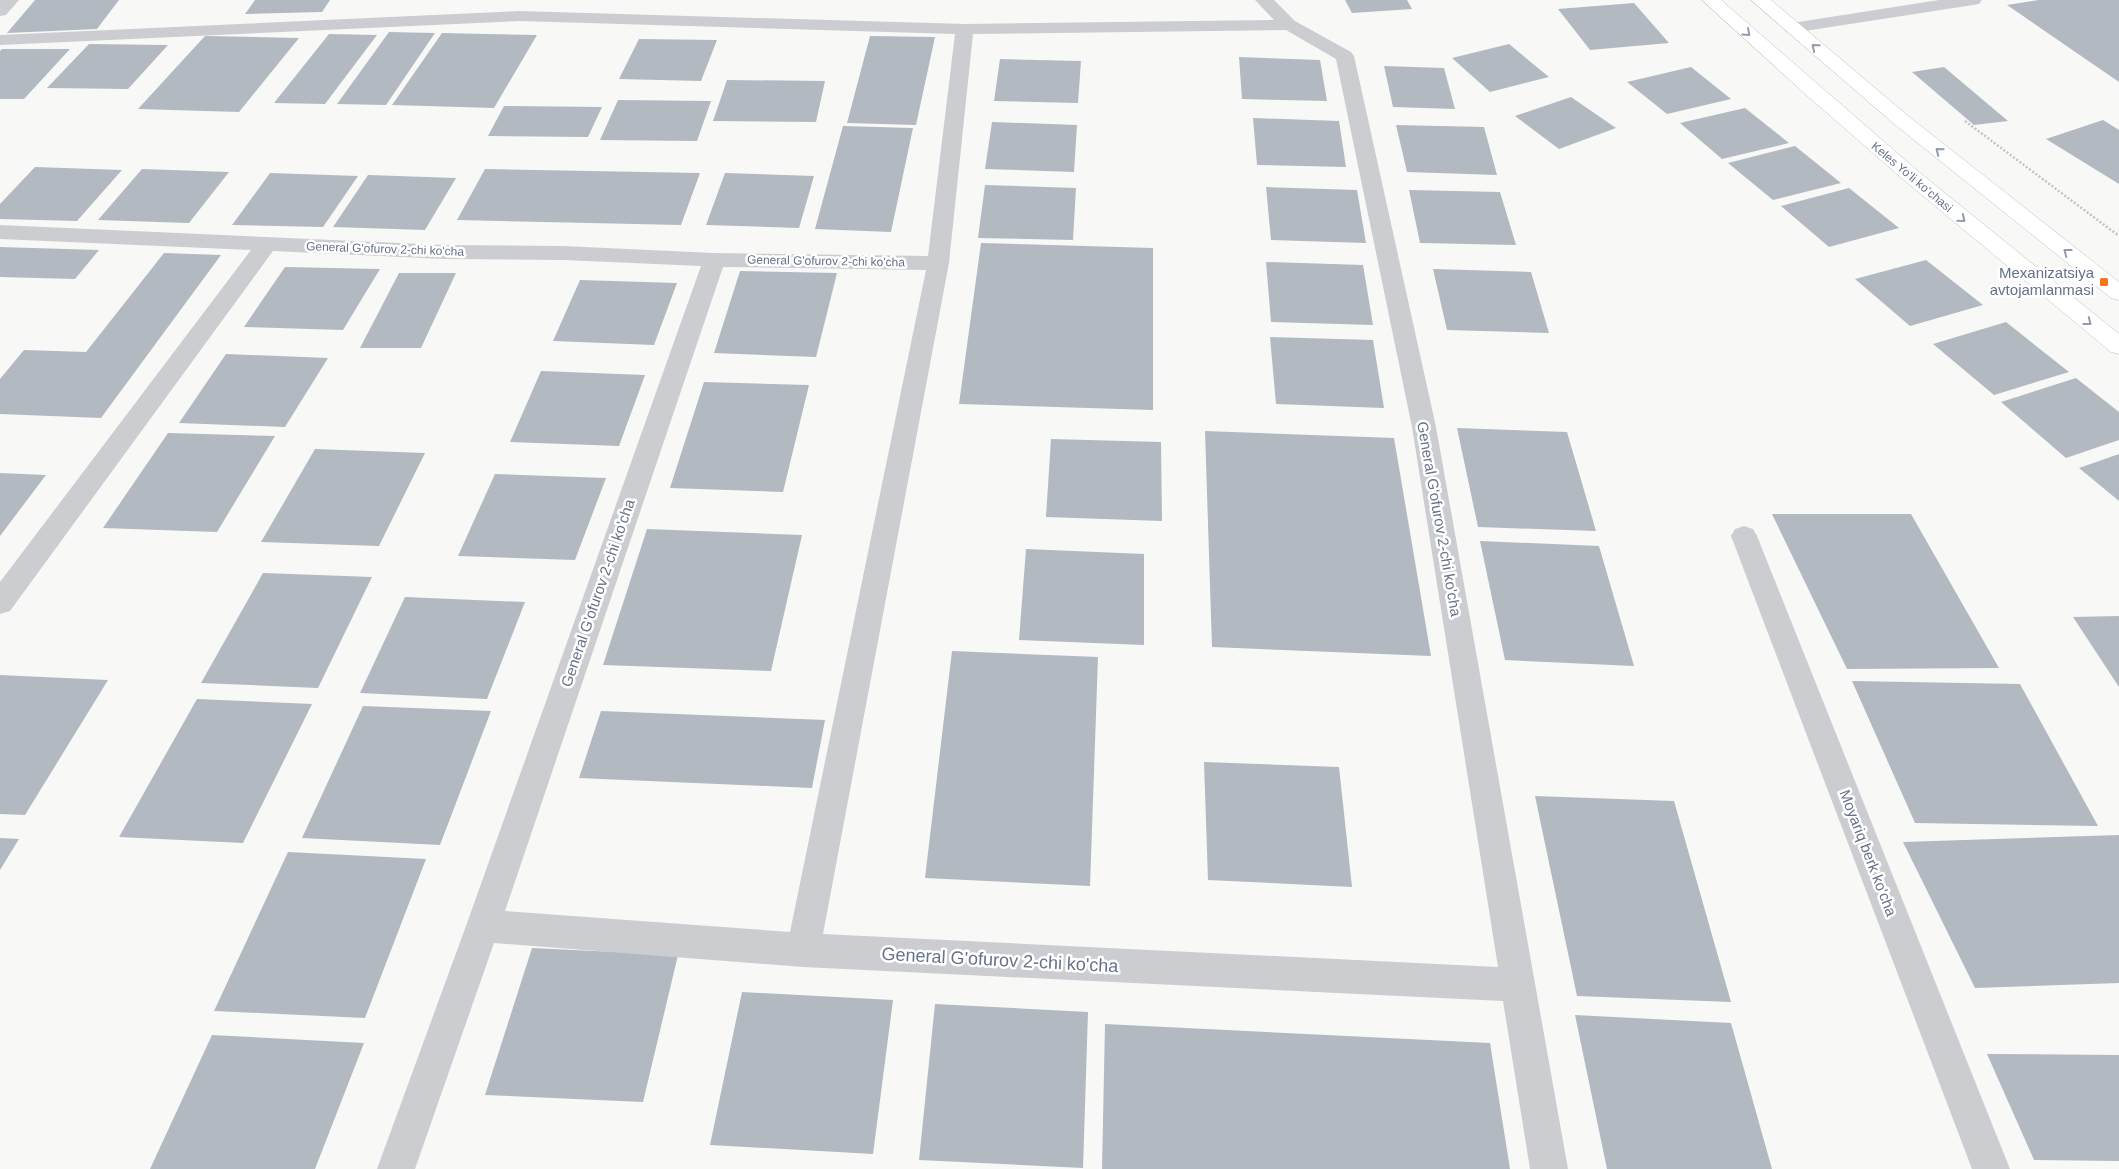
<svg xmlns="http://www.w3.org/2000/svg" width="2119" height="1169" font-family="Helvetica,sans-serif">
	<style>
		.building { fill: #b3b9c1 }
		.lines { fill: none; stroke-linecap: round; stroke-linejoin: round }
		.primary-casing { stroke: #bbbec3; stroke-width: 1 }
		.path { stroke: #c1c3c6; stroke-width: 2.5; stroke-dasharray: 2 2; stroke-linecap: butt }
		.street { fill: #cbcdd1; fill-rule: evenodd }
		.primary { fill: #fff; fill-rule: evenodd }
		.oneway { stroke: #939cad }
		.poi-dot { fill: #f5751a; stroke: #fff; stroke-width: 2 }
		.labels { text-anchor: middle; stroke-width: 5; stroke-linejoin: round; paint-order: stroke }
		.far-street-label { font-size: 12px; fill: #65728a; stroke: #fff }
		.poi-label { font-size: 15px; fill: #65728a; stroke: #fff; text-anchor: end }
		.street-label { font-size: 15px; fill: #65728a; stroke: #fff }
		.near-street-label { font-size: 18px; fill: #65728a; stroke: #fff }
	</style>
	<rect width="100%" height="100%" fill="#f8f9f6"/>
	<path class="building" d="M35 0H119L97 29 7 33Z
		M255 0H330L322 12 245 14Z
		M1345 0H1407L1412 9 1352 13Z
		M2039 0H2119V82L2007 5Z
		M1634 3 1669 43 1590 50 1558 9Z
		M389 32 435 33 386 105 337 104Z
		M442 33 537 35 494 108 392 105Z
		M329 34 377 35 325 104 274 103Z
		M205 36 299 38 239 112 138 109Z
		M870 36 935 37 916 125 847 123Z
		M639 39 717 40 701 81 619 79Z
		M89 44 168 45 128 89 47 88Z
		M1509 44 1549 77 1490 92 1452 58Z
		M2 49H70L24 99H0V51Z
		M1239 57 1320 60 1327 101 1242 99Z
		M1000 59 1081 61 1078 103 994 101Z
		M1384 66 1444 68 1455 109 1393 107Z
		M1691 67 1731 99 1667 114 1627 82Z
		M1944 67 2008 121 1974 125 1912 72Z
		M727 80 825 81 816 122 713 121Z
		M1571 97 1616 128 1559 149 1515 116Z
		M618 100 711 101 697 141 600 140Z
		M504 106 602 107 588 137 488 136Z
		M1745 108 1789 143 1722 159 1680 123Z
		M1253 118 1339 121 1346 167 1257 165Z
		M2103 120 2119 130V184L2046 139Z
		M992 122 1077 125 1074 172 985 169Z
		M1396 125 1484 127 1497 175 1407 172Z
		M843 126 913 128 891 232 815 229Z
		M1795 146 1841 183 1773 200 1728 163Z
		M35 167 122 170 77 221 0 219V204Z
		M142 169 229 172 189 223 98 220Z
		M485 169 700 173 681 225 457 220Z
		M270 173 358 176 323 227 232 225Z
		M725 173 814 176 799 228 706 225Z
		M368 175 456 178 425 230 333 227Z
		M985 185 1076 188 1073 240 978 238Z
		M1266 187 1357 190 1366 243 1271 240Z
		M1849 188 1899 228 1829 247 1781 206Z
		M1409 190 1500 192 1516 245 1420 243Z
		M981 243 1153 248V410L959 404Z
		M0 247 99 250 75 279 0 277Z
		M164 253 221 255 101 418 0 414V379L24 350 86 352Z
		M1926 260 1983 305 1910 326 1855 279Z
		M1266 262 1363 265 1373 325 1271 322Z
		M285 267 380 269 343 330 244 327Z
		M1433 269 1531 272 1549 333 1447 330Z
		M740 271 837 273 816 357 714 353Z
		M399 273H456L421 348H360Z
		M580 280 677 283 654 345 553 341Z
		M2006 322 2069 372 1994 395 1933 344Z
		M1270 337 1373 340 1384 408 1276 404Z
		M226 354 328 358 285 427 179 423Z
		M541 371 645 375 619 446 510 442Z
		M2076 378 2119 412V440L2066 458 2001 402Z
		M704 382 809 385 783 492 670 488Z
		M1457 428 1567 432 1596 531 1478 527Z
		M1205 431 1394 438 1431 656 1212 647Z
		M168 433 275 436 217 532 103 528Z
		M1051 439 1161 442 1162 521 1046 517Z
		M315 449 425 453 379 546 261 542Z
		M2119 454V501L2079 468Z
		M0 473 46 475 0 536Z
		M495 474 606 478 575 560 458 556Z
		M1772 514H1911L1999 668 1847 669Z
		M647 529 802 535 771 671 603 665Z
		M1480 541 1599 546 1634 666 1505 660Z
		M1026 549 1144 554V645L1019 640Z
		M263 573 372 577 318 688 201 683Z
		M405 597 525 602 487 699 360 693Z
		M2119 616V687L2073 617Z
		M952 651 1098 657 1090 886 925 878Z
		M0 675 108 680 25 815 0 814Z
		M1852 681 2020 684 2098 826 1915 823Z
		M197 699 312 704 243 843 119 837Z
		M363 706 491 711 440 845 302 838Z
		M601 711 825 720 812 788 579 778Z
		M1204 762 1339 767 1352 887 1208 880Z
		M1535 796 1674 801 1731 1002 1577 996Z
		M2119 835V983L1975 988 1903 842Z
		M0 838 19 839 0 870Z
		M288 852 426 859 365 1018 214 1011Z
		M532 948 678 955 643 1102 485 1095Z
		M742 992 893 1000 873 1154 710 1145Z
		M935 1004 1088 1012 1083 1168 919 1160Z
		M1575 1015 1731 1023 1772 1169H1607Z
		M1105 1024 1490 1043 1510 1169H1102Z
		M212 1035 364 1043 315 1169H150Z
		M1987 1054 2119 1055V1161L2034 1160Z"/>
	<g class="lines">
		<defs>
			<path id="primary" d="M1702 0H1721L1919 172 2119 334V354L2111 352 1905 181 1804 93Z
				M1751 0H1771L1907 115 2119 282V300L2111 298 1893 123Z"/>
		</defs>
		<use href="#primary" class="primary-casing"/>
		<path class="path" d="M1965 121 2119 236"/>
		<path class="street" d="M19 0 6 15 0 16V0Z
			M1255 0H1274L1295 21 1351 52 1354 56 1436 427 1568 1169H1530L1503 1001 803 967 494 943 415 1169H377L466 926 701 266 563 260 444 259 273 251 10 611 0 614V582L251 250 0 239V225L444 245 563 246 714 253 928 256 955 34 519 21 0 45V35L519 11 965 24 1274 20ZM1286 30 1336 59 1412 427 1498 967 823 934 949 263 973 34ZM723 267 926 270 790 932 505 911Z
			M1939 0H1982L1979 4 1973 5 1792 33 1786 32 1783 28 1786 24 1792 23Z
			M1744 526 1753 529 1757 536 2010 1169H1972L1731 536 1735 529Z"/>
		<use href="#primary" class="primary"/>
	</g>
	<defs><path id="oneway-chevron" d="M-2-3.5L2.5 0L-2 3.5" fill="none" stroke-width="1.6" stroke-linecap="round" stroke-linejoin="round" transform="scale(1.25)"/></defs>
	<g class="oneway">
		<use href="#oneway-chevron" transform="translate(1747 33) rotate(42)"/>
		<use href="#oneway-chevron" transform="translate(1815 47) rotate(-140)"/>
		<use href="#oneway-chevron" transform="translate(1939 151) rotate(-141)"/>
		<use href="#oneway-chevron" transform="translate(1962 219) rotate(40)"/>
		<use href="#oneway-chevron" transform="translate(2067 252) rotate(-142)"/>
		<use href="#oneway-chevron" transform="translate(2088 322) rotate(38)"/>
	</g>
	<rect class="poi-dot" x="2099" y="277" width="10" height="10" rx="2.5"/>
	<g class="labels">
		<g class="far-street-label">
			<text transform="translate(1912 177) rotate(40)" y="4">Keles Yoʻli koʻchasi</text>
			<text transform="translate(385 249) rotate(2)" y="4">General G'ofurov 2-chi ko'cha</text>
			<text transform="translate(826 261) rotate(1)" y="4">General G'ofurov 2-chi ko'cha</text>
		</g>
		<g class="poi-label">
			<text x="2094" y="278">Mexanizatsiya<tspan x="2094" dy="17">avtojamlanmasi</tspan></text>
		</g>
		<g class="street-label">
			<text transform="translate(1439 519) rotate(80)" y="5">General G'ofurov 2-chi ko'cha</text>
			<text transform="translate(598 593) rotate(-71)" y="5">General G'ofurov 2-chi ko'cha</text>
			<text transform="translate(1868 853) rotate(69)" y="5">Moyariq berk ko'cha</text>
		</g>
		<g class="near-street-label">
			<text transform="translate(1000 960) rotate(3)" y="6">General G'ofurov 2-chi ko'cha</text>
		</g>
	</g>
</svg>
